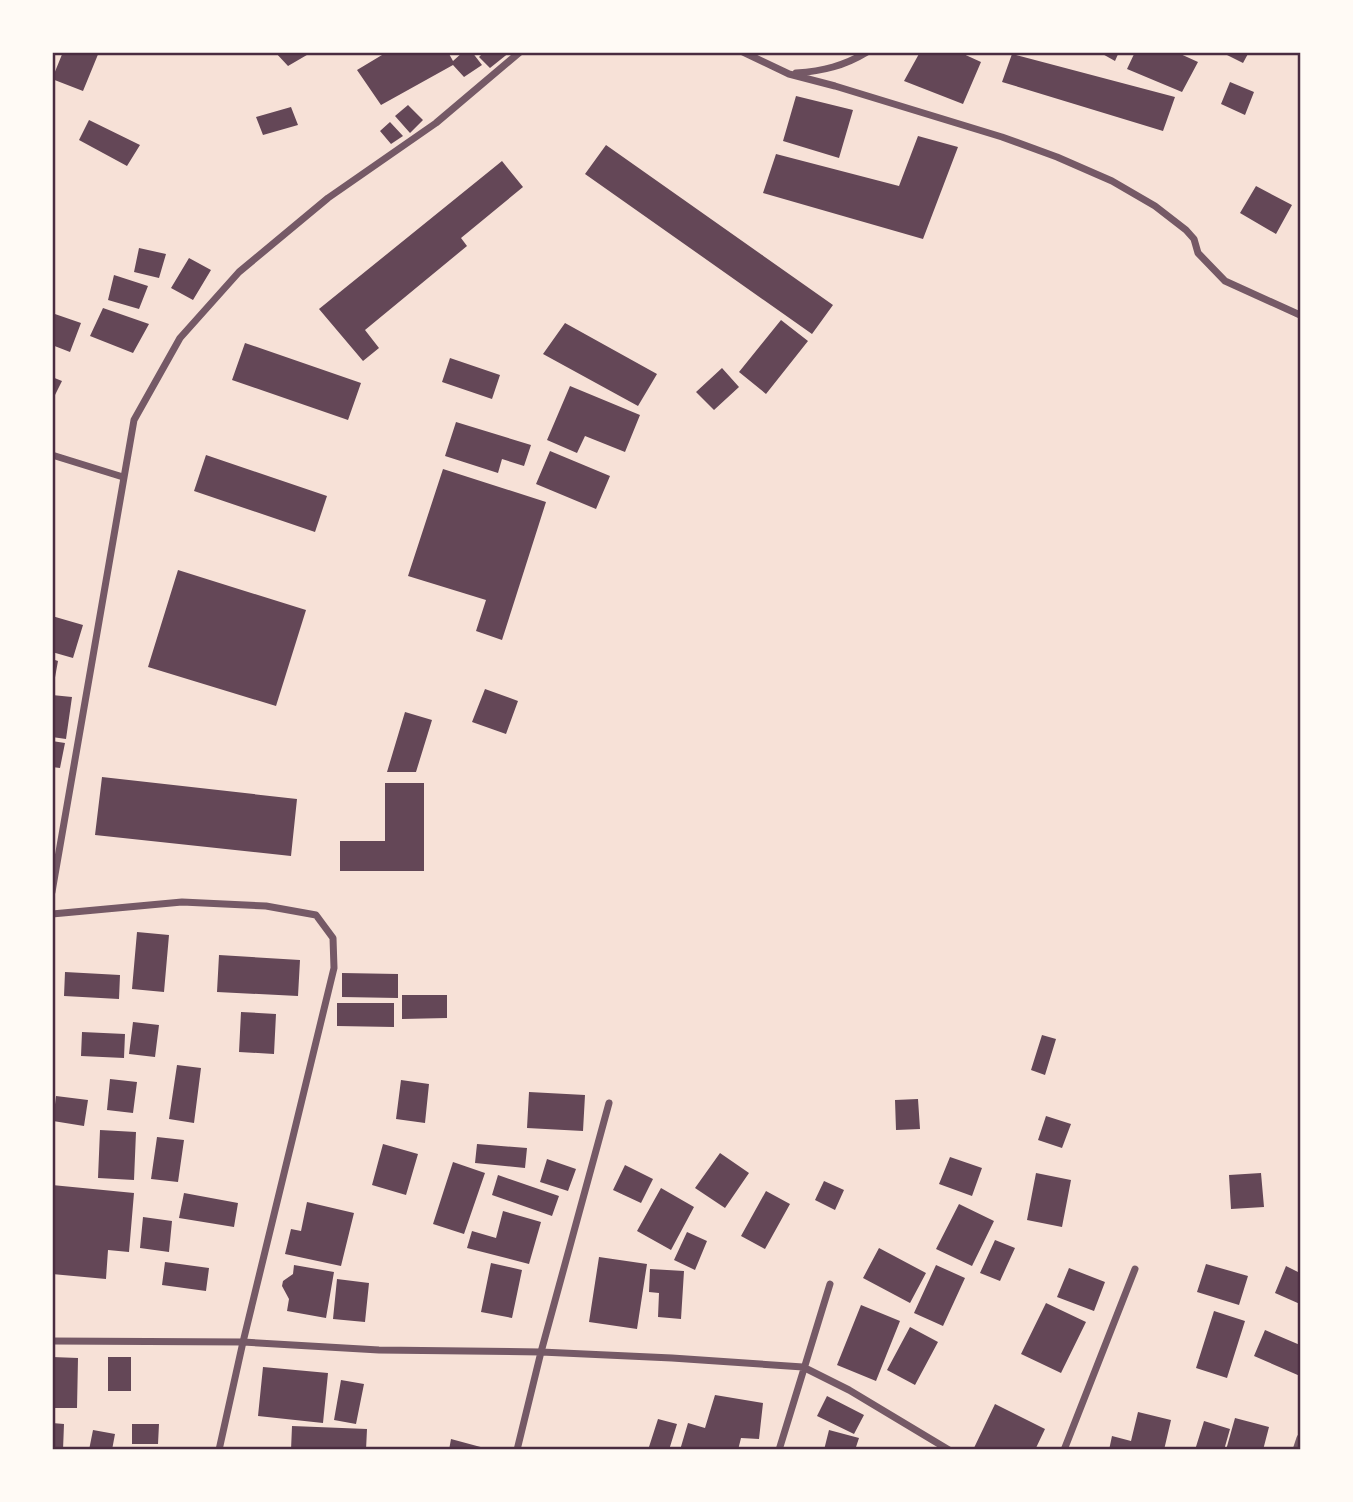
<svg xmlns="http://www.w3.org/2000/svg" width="1353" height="1502" font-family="Inter,sans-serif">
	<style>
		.building { fill: #644757 }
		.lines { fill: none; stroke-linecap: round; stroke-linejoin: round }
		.minor { stroke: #755966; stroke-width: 7 }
		.neatline { fill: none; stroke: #4a2c40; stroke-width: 2.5 }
	</style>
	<rect width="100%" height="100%" fill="#f7e1d7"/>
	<path class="building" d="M63 52H99L83 91 52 79Z
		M275 52H312L288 66Z
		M387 52H448L453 61 463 52H472L482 65 464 77 453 65 381 105 357 70Z
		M484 52H510L490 68 479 57Z
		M920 52H959L981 62 963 104 904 81Z
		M1099 52H1119L1115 61Z
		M1135 52H1176L1198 62 1182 92 1127 69Z
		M1228 52H1249L1243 63 1227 55Z
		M1012 54 1175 97 1163 131 1002 82Z
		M1230 82 1254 92 1245 115 1221 104Z
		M796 96 853 110 839 158 783 141Z
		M408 105 423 120 410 133 395 116Z
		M291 107 298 125 263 135 256 117Z
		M89 120 140 145 127 166 79 140Z
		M390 122 403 136 391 144 380 131Z
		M918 136 958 147 923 239 763 193 776 154 899 186Z
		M606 145 833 305 812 334 585 174Z
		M502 161 523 187 461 238 467 246 365 330 379 348 363 361 319 309Z
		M1256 186 1292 205 1276 234 1240 213Z
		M139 248 166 254 159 278 134 272Z
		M189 258 211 270 193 300 171 288Z
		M114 275 148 286 139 309 108 300Z
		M103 308 149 324 133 353 90 336Z
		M52 313 81 323 70 352 52 345Z
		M781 320 808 341 766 394 739 372Z
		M565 323 657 374 638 406 543 354Z
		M245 343 361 383 348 420 232 380Z
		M450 358 500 375 492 399 442 382Z
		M722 368 739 387 714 410 696 392Z
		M52 377 62 381 52 401Z
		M570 386 640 415 625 452 585 436 577 453 547 440Z
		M456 422 531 445 524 466 502 459 498 473 445 456Z
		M550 451 610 476 596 509 536 484Z
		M206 455 327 496 315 532 194 491Z
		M443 469 546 502 502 640 476 631 486 600 408 576Z
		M178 570 306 610 276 706 148 667Z
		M52 616 83 625 73 658 52 652Z
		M52 659 58 661 54 683H52Z
		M485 689 518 701 506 734 472 722Z
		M52 695 72 697 66 739 52 737Z
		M405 712 432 720 416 772H387Z
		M52 741 65 743 60 768 52 767Z
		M102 777 297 799 291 856 95 835Z
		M385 783H424V871H340V841H385Z
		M137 932 169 935 164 992 132 989Z
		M219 955 300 960 298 996 217 992Z
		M65 972 120 975 119 999 64 996Z
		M342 973 398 974V998L342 997Z
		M402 995H447V1018L402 1019Z
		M337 1003H394V1027L337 1026Z
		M241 1012 276 1014 274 1054 239 1052Z
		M133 1022 159 1025 155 1057 129 1054Z
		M82 1032 125 1034 124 1058 81 1056Z
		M1042 1035 1056 1039 1045 1075 1031 1070Z
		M177 1065 201 1068 194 1123 169 1119Z
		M110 1079 137 1082 133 1113 107 1110Z
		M401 1080 429 1084 425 1123 396 1119Z
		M529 1092 585 1095 583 1131 527 1128Z
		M56 1096 88 1100 84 1126 53 1121Z
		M918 1099 920 1129 896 1130 895 1100Z
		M1046 1116 1071 1124 1062 1148 1038 1140Z
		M100 1130 136 1132 134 1180 98 1178Z
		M157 1137 184 1140 178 1182 151 1179Z
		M383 1144 418 1154 406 1195 372 1185Z
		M477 1144 527 1148 525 1168 475 1163Z
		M720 1153 749 1173 725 1208 695 1188Z
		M950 1157 982 1168 972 1196 939 1184Z
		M547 1159 576 1169 568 1191 540 1182Z
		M453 1162 485 1173 464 1234 433 1224Z
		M625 1165 653 1179 641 1203 613 1190Z
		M1036 1173 1071 1180 1062 1227 1027 1220Z
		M1261 1173 1264 1207 1231 1209 1229 1175Z
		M498 1175 559 1196 552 1216 492 1195Z
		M824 1181 844 1190 835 1210 815 1200Z
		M52 1185 134 1193 129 1252 108 1250 106 1279 52 1274Z
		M661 1188 694 1207 671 1250 637 1231Z
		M766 1191 790 1204 765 1249 741 1236Z
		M184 1193 238 1203 234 1227 179 1218Z
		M307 1202 354 1213 341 1266 285 1254 291 1229 301 1231Z
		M959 1204 994 1221 972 1266 936 1249Z
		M503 1211 541 1222 529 1264 467 1248 472 1231 496 1238Z
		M143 1217 172 1221 169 1252 140 1248Z
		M687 1232 707 1241 695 1270 674 1260Z
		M995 1240 1015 1248 1000 1281 980 1273Z
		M879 1248 926 1273 910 1303 863 1278Z
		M599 1257 647 1264 637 1329 589 1322Z
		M165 1262 209 1268 206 1291 162 1285Z
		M491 1263 522 1270 512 1318 481 1312Z
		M1206 1264 1248 1276 1239 1305 1197 1292Z
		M294 1265 334 1272 326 1318 287 1311 289 1299 282 1286 283 1281 293 1274Z
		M936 1265 965 1278 943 1326 914 1313Z
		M1286 1266 1300 1273V1304L1275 1293Z
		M1069 1268 1105 1282 1094 1311 1057 1297Z
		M650 1269 684 1271 681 1319 658 1317 659 1293 649 1292Z
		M337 1279 369 1283 365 1322 333 1319Z
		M1046 1303 1086 1322 1061 1373 1021 1354Z
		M861 1305 900 1321 876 1381 837 1365Z
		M1214 1311 1245 1321 1227 1378 1196 1368Z
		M910 1327 938 1342 915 1385 887 1370Z
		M1265 1330 1300 1345V1376L1254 1356Z
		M52 1357 78 1358 77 1408H52Z
		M108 1357H131V1391H108Z
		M263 1367 328 1373 323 1423 258 1416Z
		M341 1380 364 1384 356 1424 334 1420Z
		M715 1395 763 1403 759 1439 741 1438 738 1450H680L688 1423 705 1428Z
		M827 1396 864 1415 854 1434 817 1416Z
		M995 1404 1045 1429 1035 1450H973Z
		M1138 1412 1171 1420 1164 1450H1109L1112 1436 1131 1441Z
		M1235 1418 1269 1427 1263 1450H1226Z
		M658 1419 677 1424 669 1450H648Z
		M1204 1421 1230 1429 1224 1450H1195Z
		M52 1423 64 1424 63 1450H52Z
		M132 1424H159L158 1444H132Z
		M292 1426 367 1429 366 1450H291Z
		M93 1430 115 1434 112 1450H89Z
		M829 1430 859 1438 855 1450H824Z
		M451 1439 488 1449V1450H449Z"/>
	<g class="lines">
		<path class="minor" d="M743 52 789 74 835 86 1002 137 1057 157 1112 181 1155 206 1186 230 1194 239 1198 253 1225 281 1300 315
			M796 73C823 71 844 66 867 52
			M52 455 123 477
			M52 892 134 420 180 338 239 272 328 198 436 123 520 52
			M52 914 182 902 266 906 316 915 333 938 334 968 243 1342 219 1450
			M52 1341 243 1342 379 1350 541 1352 672 1358 803 1367 849 1390 949 1450
			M517 1450 541 1352 609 1103
			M779 1450 830 1284
			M1064 1450 1135 1269
			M1296 1450 1300 1438"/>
	</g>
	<rect width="1353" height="1502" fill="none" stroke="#fffaf5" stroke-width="108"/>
	<rect x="54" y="54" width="1245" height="1394" class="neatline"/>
</svg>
